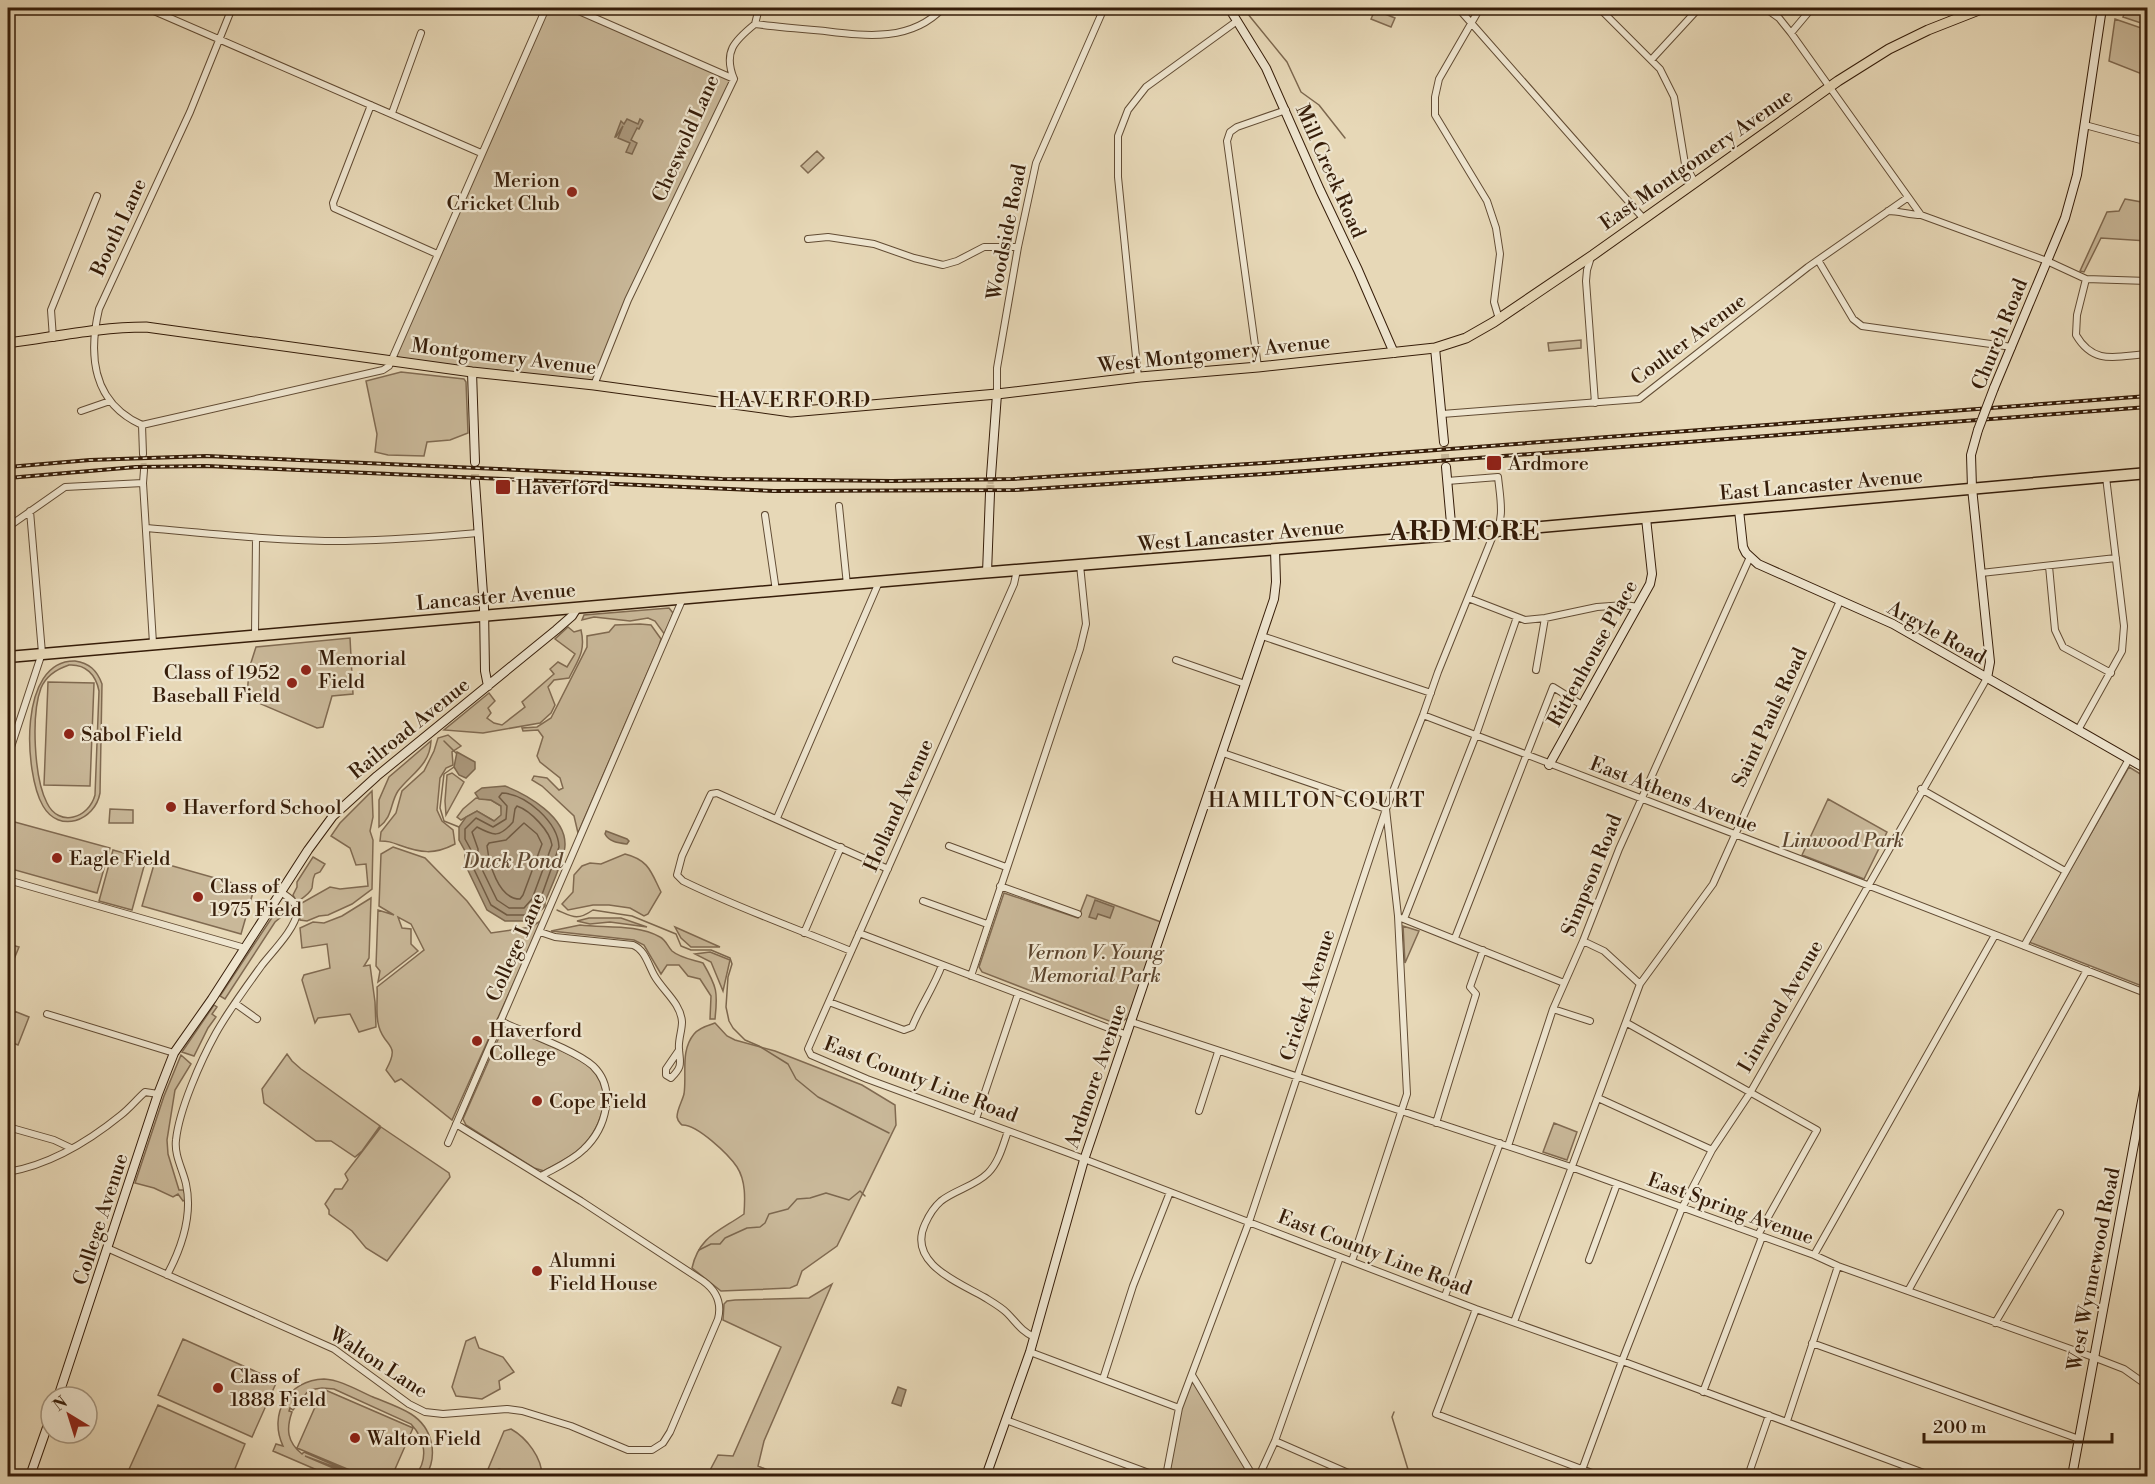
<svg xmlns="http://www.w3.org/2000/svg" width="2155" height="1484" font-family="'Libre Bodoni',serif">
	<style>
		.green { fill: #c9b899; stroke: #806a51; stroke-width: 1.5; fill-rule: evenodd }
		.water { fill: #ab987c; stroke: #7c674e; stroke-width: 1.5 }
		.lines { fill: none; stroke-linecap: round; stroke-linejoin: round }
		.shore { stroke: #705a42; stroke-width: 1.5 }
		.stream { stroke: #7c674e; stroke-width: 1.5 }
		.street-tunnel { stroke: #c4b394; stroke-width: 6; stroke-dasharray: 6 3; stroke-linecap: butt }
		.secondary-tunnel { stroke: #c4b394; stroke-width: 8; stroke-dasharray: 8 4; stroke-linecap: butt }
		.street-casing { stroke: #624c34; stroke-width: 8 }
		.secondary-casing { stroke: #361d09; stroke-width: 10 }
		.primary-casing { stroke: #361d09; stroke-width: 11 }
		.highway-casing { stroke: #361d09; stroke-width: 13 }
		.street { stroke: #efe6d0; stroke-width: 6 }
		.secondary { stroke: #efe6d0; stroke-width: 8 }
		.primary { stroke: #e7d8b7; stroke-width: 9 }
		.highway { stroke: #e7d8b7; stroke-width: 10 }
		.rail-casing { stroke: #361d09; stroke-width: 4 }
		.rail { stroke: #efe6d0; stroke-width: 1.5; stroke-dasharray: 4.5; stroke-linecap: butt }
		.secondary-bridge-casing { stroke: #361d09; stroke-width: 10; stroke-linecap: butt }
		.secondary-bridge { stroke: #efe6d0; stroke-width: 8 }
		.poi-dot { fill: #8f2418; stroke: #efe6d0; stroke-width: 2 }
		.labels { text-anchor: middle; stroke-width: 4.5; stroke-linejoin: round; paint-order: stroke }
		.street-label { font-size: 20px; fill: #361d09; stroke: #efe6d0 }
		.poi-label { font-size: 20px; fill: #361d09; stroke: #efe6d0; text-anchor: start }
		.park-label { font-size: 20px; font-style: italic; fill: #5b442d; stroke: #efe6d0 }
		.neighbourhood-label { font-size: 21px; letter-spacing: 1.5px; fill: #361d09; stroke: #efe6d0 }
		.water-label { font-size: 21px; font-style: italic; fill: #5f4831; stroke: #efe6d0 }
		.quarter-label { font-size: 22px; letter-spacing: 1.5px; fill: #361d09; stroke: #efe6d0 }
		.district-label { font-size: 26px; font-weight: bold; letter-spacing: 1.5px; fill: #361d09; stroke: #efe6d0 }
	</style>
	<rect width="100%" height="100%" fill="#e7d8b7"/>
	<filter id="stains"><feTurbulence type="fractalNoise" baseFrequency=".00333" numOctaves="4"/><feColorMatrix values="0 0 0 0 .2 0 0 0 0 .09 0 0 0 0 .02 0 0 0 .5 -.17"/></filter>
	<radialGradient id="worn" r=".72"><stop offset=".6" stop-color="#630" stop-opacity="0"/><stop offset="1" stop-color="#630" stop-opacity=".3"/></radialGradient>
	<path class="green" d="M546 8H573L734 79 628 300 594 385 392 361Z
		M2127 8H2147V25L2123 17Z
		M1375 10 1395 18 1391 27 1371 19Z
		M2115 19 2147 30V76L2109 61Z
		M817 151 824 158 808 173 801 166Z
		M2125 199 2147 203V241L2101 238 2084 272 2080 271 2107 212 2119 211Z
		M1581 340V348L1549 351 1548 343Z
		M401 372 464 379 466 382 468 433 450 440 427 442 424 456 388 455 375 452 377 434 366 381Z
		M669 608 673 613 665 635 655 621 648 618 630 621 594 617 582 620 584 615Z
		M640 624 651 625 661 639 659 646 578 833 574 816 542 786 532 780 534 776 547 778 559 790 563 788 560 778 540 762 537 756 543 737 538 730 523 731 522 728 537 727 551 718 587 647V636L609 632 615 625Z
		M568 627 574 632 581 630C586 651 578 660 569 678L554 680 548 687 555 705 551 713 540 723 483 733 444 730 489 693 495 701 488 708 491 713 487 718 494 723 502 725 525 707 522 702 554 674 550 669 558 662 567 667 575 654 555 639Z
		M350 638 353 694 332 696 323 727 317 728 247 698 249 669 256 647Z
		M75 661C89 663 97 670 102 684L100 793C95 821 59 834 43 806 24 773 18 660 75 661ZM69 665C86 664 96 675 99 691L95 795C89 818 59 828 47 803 34 778 31 715 41 688 46 676 57 669 69 665Z
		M48 682 94 683 90 786 44 785Z
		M448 735 461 746 452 752 453 765 446 768 440 778 437 810 442 821 453 830 455 844C434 855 421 853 399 845 391 842 388 841 380 841L381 832 396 813 402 791 424 771 434 751 438 738Z
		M431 741C430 765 411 774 398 791 390 803 393 817 379 827V800L389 777Z
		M2129 767 2147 778V988L2029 942Z
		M452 773 464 782 446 815 445 801 447 775Z
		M372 791 373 817 370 831 373 840 372 889 352 904 328 915 319 916 307 921 300 920V904L330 887 340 889 368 886 366 864 356 865 350 848 331 836 340 823Z
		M476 798 491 800 501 806 502 815 494 821 477 811 461 820 457 817 463 809Z
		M1828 799 1887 832 1864 879 1802 855Z
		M110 809 133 810V823H109Z
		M11 821 110 848 97 893 8 868V834Z
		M393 847 425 858 467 901 491 933 531 927 542 920 452 1120 401 1079 395 1082 386 1070C401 1043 385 1048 379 1027 375 1015 378 999 377 987L424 950 411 924 398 917 402 928 411 929V944L418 951 378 982 380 971 376 966 378 910 394 915 379 906 381 854Z
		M113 850 146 859 132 910 99 901Z
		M625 854C649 860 651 872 661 892L648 914 644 916 630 908 609 905H593L568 910 562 904 573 892 574 875 582 866 590 863 601 864Z
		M313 857 325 864 320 872 315 874C312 880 313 883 312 888 310 894 301 899 297 902L293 895 297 887V882Z
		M155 861 254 889 241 934 142 906Z
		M1004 893 1078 918 1087 895 1161 922 1128 1018 1117 1024 982 972 979 967Z
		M371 898 369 958 364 966 370 965 375 1002 376 1027 359 1032 350 1014 318 1018 315 1023 302 980 304 975 330 968 327 944 302 948 300 928 313 922 324 923 342 916Z
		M277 910 281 917 275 922 225 999 220 996Z
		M589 918H621L647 927 610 922 590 924 577 921Z
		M580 925C605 928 637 924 660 937 666 940 668 947 672 951 680 958 694 960 703 963 717 987 718 992 715 1019H710L711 996 700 979 688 976 679 965H667L661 974 644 945 634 940 551 931Z
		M1403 926 1419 931 1405 963Z
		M675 927 720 947H691L681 938Z
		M8 944 19 947 12 964 8 961Z
		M710 952 730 960 723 991 711 962 695 954Z
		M214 1005 217 1007 212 1014 216 1017 208 1028 194 1056 182 1052Z
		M14 1011 29 1017 18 1045 8 1041V1027Z
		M715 1023 727 1036 735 1040 775 1051 862 1085 895 1105 896 1125 837 1246 802 1271 797 1285 790 1288 721 1291 692 1268C699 1236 720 1231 744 1214 745 1199 746 1181 737 1167 729 1155 697 1124 682 1125 679 1122 678 1122 677 1117 677 1109 682 1102 684 1094 687 1074 680 1051 694 1034 698 1028 709 1025 715 1023Z
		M504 1026C524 1035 577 1054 591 1068 616 1093 600 1132 576 1152 566 1159 555 1165 544 1171L534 1168 466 1125 463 1119Z
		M287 1054 292 1061 301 1069 380 1126 362 1151 355 1157 331 1141H316L264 1103 262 1089Z
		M181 1055 191 1064 175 1090 167 1140 168 1154 179 1190H184L186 1199 183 1201 178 1194 173 1197 154 1188 135 1183 164 1096Z
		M1554 1123 1577 1132 1567 1160 1543 1152Z
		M381 1127 449 1173 450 1177 387 1261 366 1248 352 1231 329 1214V1210L325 1204 335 1189H342L348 1180 345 1174Z
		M832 1284 764 1441 758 1466 782 1476H707L718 1455 733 1456 781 1347 723 1320 724 1304 727 1301 735 1300 809 1298Z
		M475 1337 479 1348 503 1357 514 1372 499 1381 500 1389 482 1399 456 1396 452 1387 466 1341Z
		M183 1339 277 1381 252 1437 158 1395Z
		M1192 1375 1253 1476H1166L1176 1418Z
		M324 1379C341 1380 357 1390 373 1397 385 1402 400 1407 411 1414 433 1428 438 1455 426 1476H415C429 1459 425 1439 411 1424L334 1389 322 1388 309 1390 293 1410 290 1408 289 1411 292 1412C286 1429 287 1442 302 1454L304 1452 359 1476 305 1456 352 1476H331L273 1451 276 1444 283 1446C268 1414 288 1380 324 1379Z
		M323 1389 413 1428 392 1476H364L297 1448Z
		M158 1405 245 1444 232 1476H126Z
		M511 1429C527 1438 542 1458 542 1476H518L499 1469 486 1474 504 1431Z"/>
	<path class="water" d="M627 119 638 124 640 119 643 121 639 129 637 128 631 140 637 143 632 154 626 152 630 143 618 138 623 126 616 137H615L621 121 624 124Z
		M457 752 475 762V769L466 778 459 775 454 767Z
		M505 786C528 795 566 817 565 845 565 858 550 889 545 902V906L531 921H505L487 910 465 864V851L459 840V827L466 817 477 811 494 821 501 815V806L491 800 479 799 475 793 482 788Z
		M606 831 627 839 629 841 627 844C619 843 609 842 605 834Z
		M1095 900 1114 907 1110 918 1098 914 1096 919 1089 917Z
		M898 1387 906 1390 901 1406 892 1403Z"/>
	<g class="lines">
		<path class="shore" d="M502 793C526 794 558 822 559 847L539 903 527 915H507L491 905 471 863V850L465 839V829L476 818 493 827 506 819 507 806 499 797Z
			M517 806C531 811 550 831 552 845L532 899 524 908H509L497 900 478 861V849L472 832 477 827C494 836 499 838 513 822L515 809Z
			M524 823 537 834 542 844 523 895 520 899C498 899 489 863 487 846L489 843 506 840Z"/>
		<path class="stream" d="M1243 8 1287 62 1301 92 1319 105 1345 138
			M444 741 456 753
			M454 767 444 774 440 808 444 821 459 827
			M557 910C573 917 577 921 593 910L632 916 676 934 681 946 691 950H711L730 958 732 964 728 977 726 1007 729 1021 733 1028 745 1040 759 1046 788 1064 796 1079 818 1097 889 1133
			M699 1250 711 1244H720L725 1238 747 1228 760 1227 765 1223 769 1214 788 1209 797 1199 810 1198 826 1193 849 1200 860 1191 865 1196
			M1394 1412 1392 1417 1410 1476"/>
		<path class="street-tunnel" d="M143 454 144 470
			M990 493 991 476"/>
		<path class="secondary-tunnel" d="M1444 442 1446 467
			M475 462V482
			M990 493 991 476"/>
		<defs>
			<path id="street" d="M147 8 481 153
				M572 8 734 79
				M1458 8 1643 218
				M1480 8 1439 79 1435 97V115L1487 201 1496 228 1500 254 1494 302 1499 319
				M1599 8 1660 69 1674 97 1685 164 1694 181
				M1765 8 1779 18 1791 33 1921 215 2047 261 2086 279
				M755 24 759 8
				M1791 33 1812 8
				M1652 59 1699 8
				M371 105 333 203 334 208 437 254
				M392 113 421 33
				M2085 125 2148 142
				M1888 211C1900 211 1909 215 1921 215
				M808 239 828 237 874 244 914 258 943 265 957 261 984 247H1018
				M1591 257 1587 270 1586 281 1595 403
				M1818 260 1853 319 1862 326 2012 347
				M2148 281 2086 279 2077 315 2076 335C2094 366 2117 356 2148 354
				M53 338 51 310 97 196
				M1258 367 1227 141 1230 132 1237 127 1286 110
				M1138 377 1118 177V136L1128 110 1146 87 1237 21
				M594 385 628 300 734 79C723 52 734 41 755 24 778 27 802 29 825 31 866 36 911 42 943 8
				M997 394V368L1018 247 1036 163 1104 8
				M81 411 110 401
				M1442 414 1639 399 1808 267 1907 198
				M142 425 383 370 389 366 546 8
				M143 454 142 425C93 403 88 356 99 309L190 112 232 8
				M144 470 143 483 153 643
				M839 506 847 585
				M765 515 776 591
				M8 527 65 487 143 483
				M147 528C213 534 279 541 345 541 390 540 434 537 478 533
				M2049 566 2055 630 2063 647 2111 673
				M1017 570 1014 584 815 1033 808 1049 811 1055 867 1079 1071 1154 1476 1309 1622 1361 1932 1476
				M1981 573 2116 558
				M1468 598 1525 620 1545 618 1597 607 1625 605 1638 607
				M255 635 256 538
				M1262 636 1431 693
				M1176 660 1245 684
				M1536 670 1545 618
				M1423 715 1813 864 2148 994
				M2078 730 2122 651 2124 626 2106 477
				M1223 753 1386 809 1398 916 1407 1094 1352 1261
				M8 756 42 653 30 511
				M1921 789 2065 871
				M777 818 879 582
				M949 846 1006 867
				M8 880 245 948
				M1000 886 1078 914
				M923 901 987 924
				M1401 918 1564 983
				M1404 919 1476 735 1517 617
				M540 932 555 937 633 945C645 950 648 964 654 975 662 990 681 1003 682 1022 682 1031 678 1040 679 1049 680 1064 683 1066 671 1078L666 1075V1069L679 1050
				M804 933 841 847
				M859 933 1127 1035
				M1455 938 1553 687 1582 705
				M1583 941 1604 951 1640 984
				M2024 946 2129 759
				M851 951C795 928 738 908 683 881L677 875 682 856 710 796 711 794 717 793 888 869
				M971 976 1080 649 1086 624 1080 565
				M829 1002 904 1030 912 1027C921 1005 934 987 942 965
				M236 1004 257 1019
				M1553 1009 1590 1021
				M47 1014 174 1053
				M500 1021C524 1032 575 1050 593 1066 617 1089 606 1128 584 1149 572 1161 555 1168 541 1176
				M1132 1022 1571 1167 1814 1255 1838 1266 2093 1357 2124 1369 2148 1386
				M1627 1023 1817 1130 1758 1235
				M1598 1098 1712 1150
				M1199 1111 1218 1052
				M976 1119 1018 994
				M1436 1123 1476 994 1470 987 1483 950
				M8 1127 54 1140 71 1148
				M1008 1131C1003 1145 999 1162 988 1173 975 1186 955 1190 941 1201 934 1207 929 1215 925 1224 907 1263 958 1282 984 1297 992 1302 1001 1307 1007 1313 1017 1323 1021 1331 1034 1337
				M448 1143 683 598
				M1508 1146 1553 1009 1583 941 1619 849 1750 557
				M8 1172C49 1165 89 1141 121 1115 130 1108 137 1099 145 1092L158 1094
				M107 1248 334 1349 409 1404 425 1412 443 1414 507 1409 522 1411 571 1426 628 1450H652L663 1443 670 1432 718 1319C722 1303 717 1291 703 1281L581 1201 456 1124
				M1814 1255 1995 935
				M1589 1260 1617 1184
				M167 1275C182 1247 193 1216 186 1184 183 1170 174 1155 176 1140 179 1110 201 1060 216 1033 229 1010 246 987 262 965 272 952 296 928 297 912 298 903 287 896 281 892
				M1908 1291 2087 970
				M1445 1296 1500 1143
				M1476 1309 1436 1414 1600 1476
				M1514 1322 1640 984 1713 884 1840 601
				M1995 1323 2060 1213
				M1812 1343 2079 1439
				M1030 1352 1179 1408
				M1192 1375 1253 1476
				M1103 1379 1133 1286 1170 1192
				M1703 1392 1762 1237
				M1006 1420 1157 1476
				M1787 1421 1838 1266
				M1275 1441 1355 1476
				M1582 1470 1622 1361 1682 1208 1712 1150 1750 1093 1987 678
				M1166 1476 1179 1408 1249 1222 1386 809 1423 715 1438 672 1492 538C1506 522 1500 497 1498 477L1447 481
				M1259 1476 1275 1441 1340 1257
				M1748 1476 1769 1415"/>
			<path id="secondary" d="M1229 8 1266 68 1320 190 1358 270 1394 353
				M1435 348 1444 442
				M472 372 475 462
				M1994 388 2065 218 2077 175 2102 8
				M1978 430 1971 455 1972 488 1990 662 1987 678
				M1446 467 1452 535
				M991 476 997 394
				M475 482 484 608 485 671 488 686
				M1739 510 1743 547 1746 553 1758 564 1893 624 2148 770
				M987 573 990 493
				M1549 765 1650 584 1652 574 1646 518
				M58 1397 158 1094 174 1053 212 999 308 850 333 816 377 776 556 630 572 616 577 608
				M30 1476 51 1416
				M986 1476 1030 1352 1084 1160 1274 599 1276 582 1275 550
				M2072 1476 2148 1069"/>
			<path id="primary" d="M8 343C54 337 99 327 146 327L472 372 594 385 791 412 997 394 1140 377 1258 367 1435 348 1466 338 1494 322 1593 255 1838 81 1889 49 1928 30 1984 8"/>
			<path id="highway" d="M8 657 979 573 1452 535 2148 473"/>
		</defs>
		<use href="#street" class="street-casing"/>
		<use href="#secondary" class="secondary-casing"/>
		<use href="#primary" class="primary-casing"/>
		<use href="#highway" class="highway-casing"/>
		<use href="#street" class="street"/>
		<use href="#secondary" class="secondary"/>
		<use href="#primary" class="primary"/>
		<use href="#highway" class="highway"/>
		<defs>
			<path id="rail" d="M8 467 90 460 207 456 722 479 892 481 1013 479 1278 462 2148 396
				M8 478 136 467 207 466 774 491 1015 490 1279 473 2148 407"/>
		</defs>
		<use href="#rail" class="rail-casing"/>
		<use href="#rail" class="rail"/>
		<defs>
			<path id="secondary-bridge" d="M1978 430 1994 388"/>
		</defs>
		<use href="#secondary-bridge" class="secondary-bridge-casing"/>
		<use href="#secondary-bridge" class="secondary-bridge"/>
	</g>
	<g class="poi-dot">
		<circle cx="572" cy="192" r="6"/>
		<rect x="1486" y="455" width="16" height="16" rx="3"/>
		<rect x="495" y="479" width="16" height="16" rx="3"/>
		<circle cx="306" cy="670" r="6"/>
		<circle cx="292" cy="683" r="6"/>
		<circle cx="69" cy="734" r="6"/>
		<circle cx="171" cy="807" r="6"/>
		<circle cx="57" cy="858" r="6"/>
		<circle cx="198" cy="897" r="6"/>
		<circle cx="477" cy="1041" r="6"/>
		<circle cx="537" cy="1101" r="6"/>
		<circle cx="537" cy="1271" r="6"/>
		<circle cx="218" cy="1388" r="6"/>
		<circle cx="355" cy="1438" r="6"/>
	</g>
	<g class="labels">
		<g class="street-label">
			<text transform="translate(685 138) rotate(-66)" y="7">Cheswold Lane</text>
			<text transform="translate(1696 159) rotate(-35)" y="7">East Montgomery Avenue</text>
			<text transform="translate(1331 171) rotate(66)" y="7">Mill Creek Road</text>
			<text transform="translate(118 227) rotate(-65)" y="7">Booth Lane</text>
			<text transform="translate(1006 232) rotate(-79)" y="7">Woodside Road</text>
			<text transform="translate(1999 334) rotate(-68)" y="7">Church Road</text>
			<text transform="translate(1688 339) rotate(-37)" y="7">Coulter Avenue</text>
			<text transform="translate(1214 353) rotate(-6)" y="7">West Montgomery Avenue</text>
			<text transform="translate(504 356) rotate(7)" y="7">Montgomery Avenue</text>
			<text transform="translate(1821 484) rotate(-5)" y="7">East Lancaster Avenue</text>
			<text transform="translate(1241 535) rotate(-5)" y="7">West Lancaster Avenue</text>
			<text transform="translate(496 596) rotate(-5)" y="7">Lancaster Avenue</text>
			<text transform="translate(1937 632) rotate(29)" y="7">Argyle Road</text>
			<text transform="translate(1592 653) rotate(-61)" y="7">Rittenhouse Place</text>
			<text transform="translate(1769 717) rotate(-65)" y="7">Saint Pauls Road</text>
			<text transform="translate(409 728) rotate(-39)" y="7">Railroad Avenue</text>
			<text transform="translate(1674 794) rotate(21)" y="7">East Athens Avenue</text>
			<text transform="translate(898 805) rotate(-66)" y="7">Holland Avenue</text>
			<text transform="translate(1591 875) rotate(-68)" y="7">Simpson Road</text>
			<text transform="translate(515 947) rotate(-66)" y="7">College Lane</text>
			<text transform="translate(1307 995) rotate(-72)" y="7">Cricket Avenue</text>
			<text transform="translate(1780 1006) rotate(-60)" y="7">Linwood Avenue</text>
			<text transform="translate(1095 1076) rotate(-71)" y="7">Ardmore Avenue</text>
			<text transform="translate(921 1079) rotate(21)" y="7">East County Line Road</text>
			<text transform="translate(1731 1208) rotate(20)" y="7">East Spring Avenue</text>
			<text transform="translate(100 1219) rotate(-72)" y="7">College Avenue</text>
			<text transform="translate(1375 1252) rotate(21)" y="7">East County Line Road</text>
			<text transform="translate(2093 1269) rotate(-79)" y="7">West Wynnewood Road</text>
			<text transform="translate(379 1362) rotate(33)" y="7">Walton Lane</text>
		</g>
		<g class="poi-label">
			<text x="560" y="187" text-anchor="end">Merion<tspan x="560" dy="23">Cricket Club</tspan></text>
			<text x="1508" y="470">Ardmore</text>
			<text x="516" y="494">Haverford</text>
			<text x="318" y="665">Memorial<tspan x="318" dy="23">Field</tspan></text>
			<text x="280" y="679" text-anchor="end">Class of 1952<tspan x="280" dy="23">Baseball Field</tspan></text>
			<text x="81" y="741">Sabol Field</text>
			<text x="183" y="814">Haverford School</text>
			<text x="69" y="865">Eagle Field</text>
			<text x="210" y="893">Class of<tspan x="210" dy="23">1975 Field</tspan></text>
			<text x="489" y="1037">Haverford<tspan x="489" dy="23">College</tspan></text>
			<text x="549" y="1108">Cope Field</text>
			<text x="549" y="1267">Alumni<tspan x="549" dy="23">Field House</tspan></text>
			<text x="230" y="1383">Class of<tspan x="230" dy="23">1888 Field</tspan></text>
			<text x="367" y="1445">Walton Field</text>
		</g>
		<g class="park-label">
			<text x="1843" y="847">Linwood Park</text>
			<text x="1095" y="959">Vernon V. Young<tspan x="1095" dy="23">Memorial Park</tspan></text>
		</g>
		<g class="neighbourhood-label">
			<text x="1317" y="807">HAMILTON COURT</text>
		</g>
		<g class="water-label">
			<text x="513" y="868">Duck Pond</text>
		</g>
		<g class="quarter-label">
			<text x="795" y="407">HAVERFORD</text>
		</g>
		<g class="district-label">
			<text x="1465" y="540">ARDMORE</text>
		</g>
	</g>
	<rect width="2155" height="1484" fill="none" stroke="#e7d8b7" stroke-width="30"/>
	<rect x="9" y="9" width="2137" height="1466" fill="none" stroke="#361d09" stroke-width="3"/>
	<rect x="15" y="15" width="2125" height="1454" fill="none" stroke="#361d09" stroke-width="1.5"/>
	<g transform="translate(69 1415) rotate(322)"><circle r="28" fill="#efe6d0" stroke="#a59680" stroke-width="1.5"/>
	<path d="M0-4.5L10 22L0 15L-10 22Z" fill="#8f2418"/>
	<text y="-9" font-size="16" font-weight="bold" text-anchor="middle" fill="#361d09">N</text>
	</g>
	<path d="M1924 1433v9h188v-9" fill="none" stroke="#361d09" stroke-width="3"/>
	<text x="1933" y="1433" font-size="18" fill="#361d09" stroke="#efe6d0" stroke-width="4.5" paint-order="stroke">200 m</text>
	<rect width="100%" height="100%" filter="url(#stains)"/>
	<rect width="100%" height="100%" fill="url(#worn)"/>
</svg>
